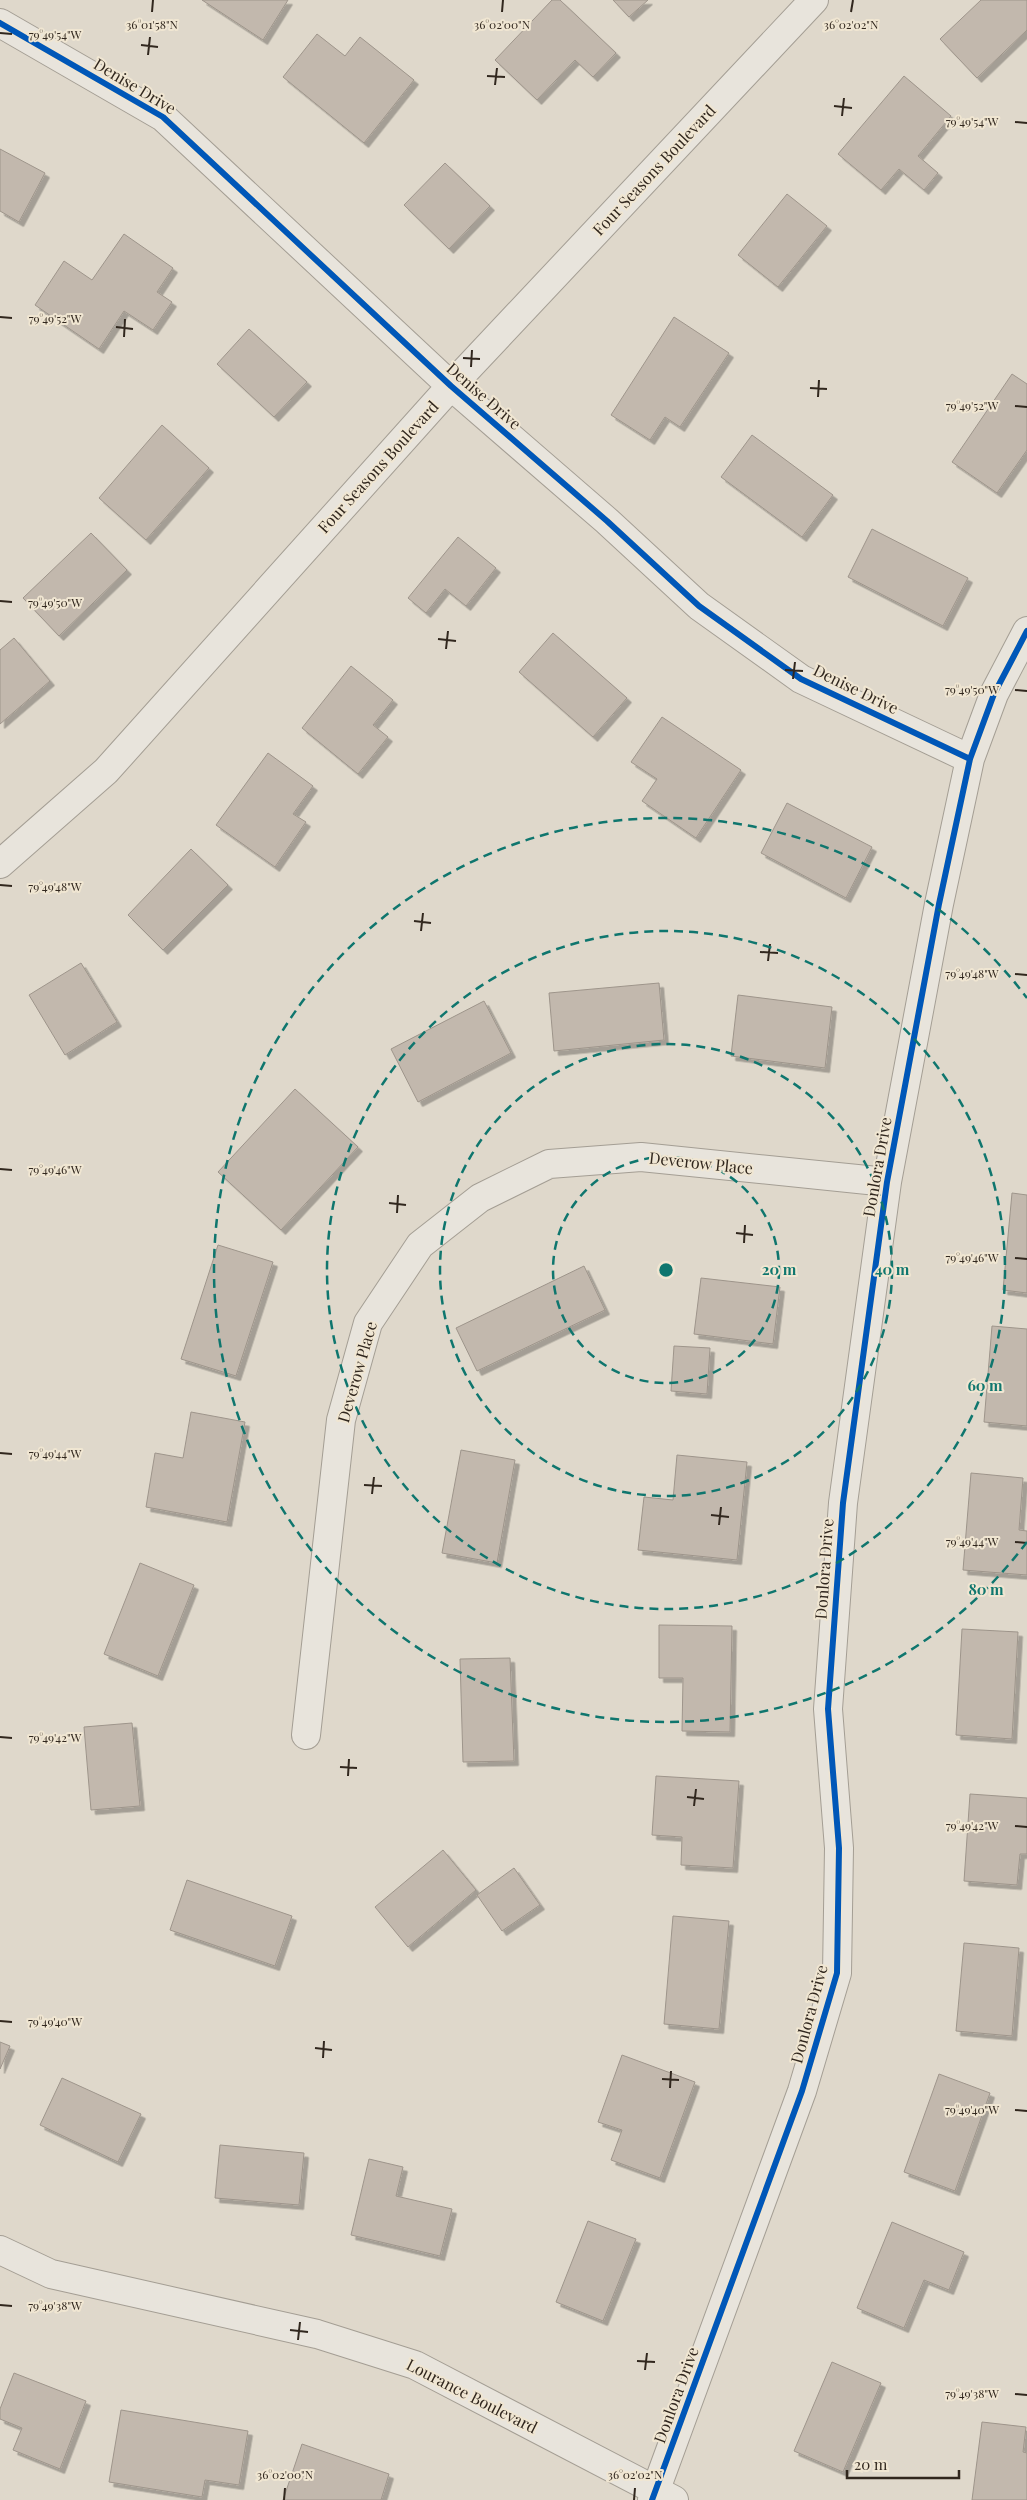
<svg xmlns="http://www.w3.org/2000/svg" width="1027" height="2500" font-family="'Playfair Display',serif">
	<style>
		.building { fill: #c2b8ad; stroke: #9e958b; filter: url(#shadow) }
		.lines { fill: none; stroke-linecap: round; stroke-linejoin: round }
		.minor-casing { stroke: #a49e94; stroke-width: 30 }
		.minor { stroke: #e8e4dc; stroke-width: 28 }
		.cycleway-casing { stroke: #f0e6d2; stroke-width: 9 }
		.cycleway { stroke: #0057b8; stroke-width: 6 }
		.ticks { fill: none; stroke: #31271e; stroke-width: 2 }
		.ring { fill: none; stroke: #0f766e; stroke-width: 2.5; stroke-dasharray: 9 6 }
		.labels { text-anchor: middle; stroke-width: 4; stroke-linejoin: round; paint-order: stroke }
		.street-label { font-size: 16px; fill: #31271e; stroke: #f0e6d2 }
		.ticks-label { font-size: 12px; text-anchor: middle; fill: #31271e; stroke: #f0e6d2; stroke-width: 4; stroke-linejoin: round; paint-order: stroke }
		.centre { fill: #0f766e; stroke: #f0e6d2; stroke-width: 2.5 }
		.ring-label { font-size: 15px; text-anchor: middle; font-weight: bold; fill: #0f766e; stroke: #f0e6d2; stroke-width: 4; stroke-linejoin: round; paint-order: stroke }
	</style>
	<defs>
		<filter id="shadow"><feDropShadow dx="4.5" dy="4.5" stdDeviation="0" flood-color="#0004"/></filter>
	</defs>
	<rect width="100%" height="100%" fill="#dfd8cb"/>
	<path class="building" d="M202 0H288L263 40Z
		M552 0H560L616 53 593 77 575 60 537 100 495 60Z
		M613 0H648L629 17Z
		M981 0H1027V30L977 78 940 39Z
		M317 34 345 56 360 37 414 80 364 143 283 77Z
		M904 76 951 116 918 156 938 173 924 190 899 169 881 190 838 154Z
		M0 149 45 173 19 222 0 211Z
		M445 163 490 206 449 249 404 205Z
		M787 194 827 226 778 287 738 255Z
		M124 234 173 268 157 292 172 302 153 330 124 311 99 349 35 305 64 261 92 280Z
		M674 317 729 353 680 427 665 417 650 440 611 415Z
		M249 329 307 382 274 417 217 364Z
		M1012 374 1027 384V450L997 493 952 462Z
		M162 425 209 468 146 540 99 498Z
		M752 435 833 495 802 537 721 477Z
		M872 529 968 578 943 626 848 577Z
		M91 533 127 570 59 636 23 598Z
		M458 537 496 568 466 606 445 589 426 613 408 598Z
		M553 633 627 698 593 737 519 672Z
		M14 638 50 681 0 724V650Z
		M351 666 393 700 373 725 388 737 358 774 302 728Z
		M662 717 741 770 696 838 642 801 657 779 631 762Z
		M268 753 313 786 293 814 306 822 275 867 216 825Z
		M787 803 872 847 846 898 761 853Z
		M191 849 228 885 163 950 128 915Z
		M81 963 117 1022 65 1055 29 995Z
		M659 983 664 1040 554 1051 549 993Z
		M738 995 832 1007 825 1068 731 1056Z
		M484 1001 511 1053 418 1102 391 1049Z
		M295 1089 358 1147 281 1230 218 1172Z
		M1012 1193 1027 1195V1293L1003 1290Z
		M218 1245 273 1262 236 1376 181 1359Z
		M584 1266 605 1310 477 1371 456 1328Z
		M701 1278 780 1287 773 1344 694 1334Z
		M992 1326 1027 1329V1426L984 1422Z
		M674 1346 710 1348 707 1394 671 1391Z
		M191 1412 245 1422 227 1522 146 1507 155 1453 183 1458Z
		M461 1450 515 1460 497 1563 442 1553Z
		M677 1455 747 1462 737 1560 638 1550 644 1497 673 1500Z
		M971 1473 1023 1478 1019 1530 1027 1531V1575L963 1570Z
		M140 1563 194 1585 158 1676 104 1654Z
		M659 1625 732 1626 730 1732 682 1731 683 1678H659Z
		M962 1629 1018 1632 1012 1739 956 1735Z
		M510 1658 514 1761 463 1762 460 1659Z
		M132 1723 140 1806 91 1810 84 1727Z
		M656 1776 739 1781 733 1868 681 1865 682 1837 652 1835Z
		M970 1794 1027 1798V1854H1020L1017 1885 964 1881Z
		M443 1850 476 1890 408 1947 375 1907Z
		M514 1868 540 1905 502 1931 477 1895Z
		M187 1880 292 1916 275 1966 170 1930Z
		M673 1916 729 1921 719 2029 664 2024Z
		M964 1943 1019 1948 1012 2036 956 2031Z
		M0 2042 10 2046 0 2069Z
		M622 2055 695 2082 660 2178 611 2160 622 2130 598 2122Z
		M939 2074 990 2093 955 2191 904 2172Z
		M62 2078 141 2114 118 2162 40 2125Z
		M220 2145 304 2153 299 2205 215 2198Z
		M369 2159 403 2167 396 2196 452 2209 440 2256 351 2235Z
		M588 2221 636 2239 603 2321 556 2302Z
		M892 2222 964 2252 949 2290 924 2280 904 2328 857 2308Z
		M832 2362 881 2383 843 2472 794 2451Z
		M14 2373 86 2401 60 2469 13 2450 22 2428 0 2419V2409Z
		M121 2410 248 2431 239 2485 205 2480 202 2497 109 2482Z
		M982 2422 1026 2427 1023 2452 1027 2453V2500H972Z
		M302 2444 389 2474 381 2500H283Z"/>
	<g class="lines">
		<defs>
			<path id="minor" d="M0 23 163 117 451 386 607 521 699 606 801 679 970 759
				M0 864 106 771 451 386 814 0
				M306 1735 341 1420 368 1323 420 1245 480 1198 549 1164 641 1157 887 1182
				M0 2250 51 2274 317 2334 415 2365 674 2500
				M652 2500 802 2091 837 1973 839 1848 828 1709 843 1503 887 1182 939 904 970 759 994 694 1027 631"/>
		</defs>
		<use href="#minor" class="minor-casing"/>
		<use href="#minor" class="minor"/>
		<defs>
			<path id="cycleway" d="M0 23 163 117 451 386 607 521 699 606 801 679 970 759
				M652 2500 802 2091 837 1973 839 1848 828 1709 843 1503 887 1182 939 904 970 759 994 694 1027 631"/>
		</defs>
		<use href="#cycleway" class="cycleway-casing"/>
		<use href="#cycleway" class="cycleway"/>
	</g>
	<path class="ticks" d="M152 12 153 0M502 12 503 0M851 12 853 0M0 33 12 34M141 45 158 47M148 55 150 37M487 76 505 77M495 85 497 68M834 106 852 108M842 116 844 98M1015 122 1027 123M0 317 12 318M116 327 133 329M124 337 125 319M463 358 480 359M471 367 472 350M810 388 827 389M818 397 819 380M1015 406 1027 407M0 601 12 602M438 639 456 641M446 649 448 631M785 670 803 671M793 679 795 662M1015 690 1027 691M0 885 12 886M414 921 431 923M421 931 423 913M760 952 778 953M768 961 770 944M1015 974 1027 975M0 1169 12 1170M389 1203 406 1205M397 1213 398 1195M736 1233 753 1235M744 1243 745 1225M1015 1258 1027 1259M0 1453 12 1454M364 1485 382 1486M372 1494 374 1477M711 1515 729 1517M719 1525 721 1507M1015 1542 1027 1543M0 1737 12 1738M340 1767 357 1768M348 1776 349 1759M687 1797 704 1799M694 1806 696 1789M1015 1826 1027 1827M0 2021 12 2022M315 2048 332 2050M323 2058 324 2041M662 2079 679 2080M670 2088 671 2071M1015 2110 1027 2111M0 2305 12 2306M290 2330 308 2332M298 2340 300 2322M637 2361 655 2362M645 2370 647 2353M1015 2394 1027 2395M284 2500 285 2488M634 2500 635 2488"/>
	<g class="ring">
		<circle cx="666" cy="1270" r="113"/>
		<circle cx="666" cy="1270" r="226"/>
		<circle cx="666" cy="1270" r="339"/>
		<path d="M1027 1542A452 452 0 1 1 1027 998"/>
	</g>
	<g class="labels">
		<g class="street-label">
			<text transform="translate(135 86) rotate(31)" y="6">Denise Drive</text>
			<text transform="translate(654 170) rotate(-47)" y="6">Four Seasons Boulevard</text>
			<text transform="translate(484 396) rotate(41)" y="6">Denise Drive</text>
			<text transform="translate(378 467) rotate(-48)" y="6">Four Seasons Boulevard</text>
			<text transform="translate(856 689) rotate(26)" y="6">Denise Drive</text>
			<text transform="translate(701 1163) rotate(6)" y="6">Deverow Place</text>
			<text transform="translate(877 1167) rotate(-80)" y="6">Donlora Drive</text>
			<text transform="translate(357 1372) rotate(-74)" y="6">Deverow Place</text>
			<text transform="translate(824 1569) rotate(-86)" y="6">Donlora Drive</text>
			<text transform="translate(809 2014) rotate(-75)" y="6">Donlora Drive</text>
			<text transform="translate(676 2395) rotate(-70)" y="6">Donlora Drive</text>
			<text transform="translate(472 2396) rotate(27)" y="6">Lourance Boulevard</text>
		</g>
	</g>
	<g class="ticks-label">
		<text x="152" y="29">36°01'58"N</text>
		<text x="502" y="29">36°02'00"N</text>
		<text x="851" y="29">36°02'02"N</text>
		<text x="55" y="39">79°49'54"W</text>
		<text x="972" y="126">79°49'54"W</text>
		<text x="55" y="323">79°49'52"W</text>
		<text x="972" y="410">79°49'52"W</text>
		<text x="55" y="607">79°49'50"W</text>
		<text x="972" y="694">79°49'50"W</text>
		<text x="55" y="891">79°49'48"W</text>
		<text x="972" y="978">79°49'48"W</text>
		<text x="55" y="1174">79°49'46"W</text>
		<text x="972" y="1262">79°49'46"W</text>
		<text x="55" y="1458">79°49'44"W</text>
		<text x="972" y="1546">79°49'44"W</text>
		<text x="55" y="1742">79°49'42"W</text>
		<text x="972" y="1830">79°49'42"W</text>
		<text x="55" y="2026">79°49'40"W</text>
		<text x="972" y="2114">79°49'40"W</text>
		<text x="55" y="2310">79°49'38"W</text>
		<text x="972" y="2398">79°49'38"W</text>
		<text x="285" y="2479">36°02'00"N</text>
		<text x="635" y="2479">36°02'02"N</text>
	</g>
	<circle cx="666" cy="1270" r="8" class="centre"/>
	<g class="ring-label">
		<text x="779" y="1275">20 m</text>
		<text x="892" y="1275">40 m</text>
		<text x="985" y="1391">60 m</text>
		<text x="986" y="1595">80 m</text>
	</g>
	<path d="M847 2470v8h112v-8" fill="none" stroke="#31271e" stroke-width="2.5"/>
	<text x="854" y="2470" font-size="15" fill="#31271e" stroke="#f0e6d2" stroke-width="4" paint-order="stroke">20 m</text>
</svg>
